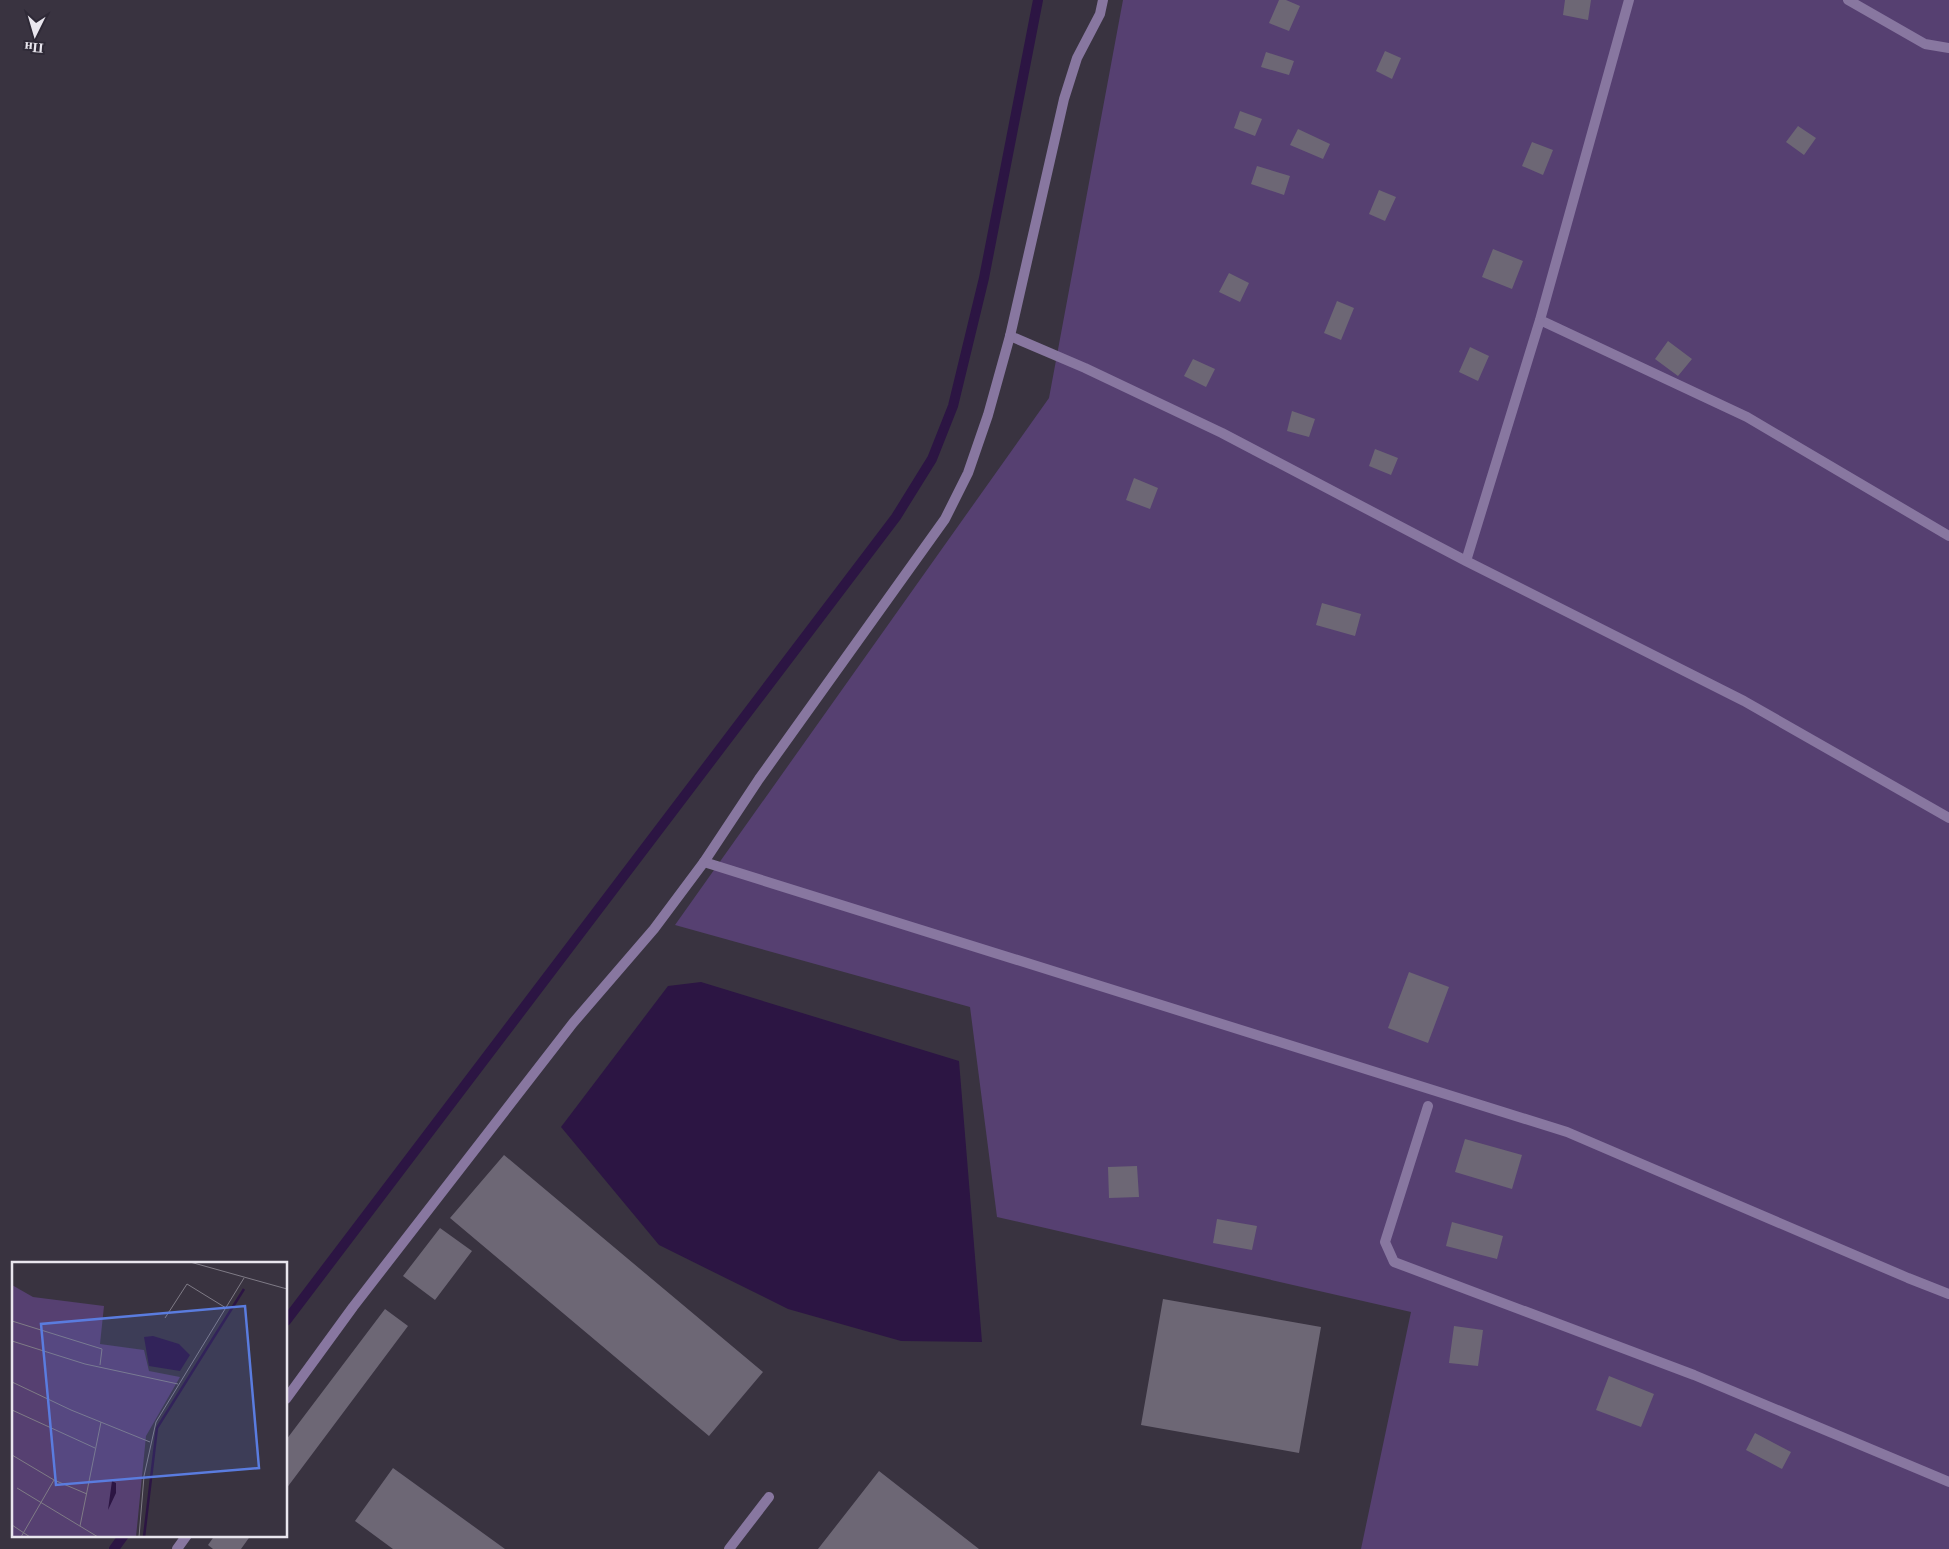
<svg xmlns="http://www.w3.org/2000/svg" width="1949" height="1549" font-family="'Libre Baskerville',serif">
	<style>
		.green { fill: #564071 }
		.water { fill: #2c1543 }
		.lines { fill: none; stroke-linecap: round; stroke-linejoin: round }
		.stream { stroke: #2c1543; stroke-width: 10 }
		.building { fill: #6d6775 }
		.lane { stroke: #8877a0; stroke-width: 10 }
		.street { stroke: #8877a0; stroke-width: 10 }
		.inset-river { fill: none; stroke: #2c1543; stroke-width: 2.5 }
		.inset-road { fill: none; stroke: #7f7b86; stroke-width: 1 }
		.view { fill: #5a7cdf; fill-opacity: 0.15; stroke: #5a7cdf; stroke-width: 2.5 }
		.inset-edge { fill: none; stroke: #e9e6ee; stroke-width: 2.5 }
	</style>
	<rect width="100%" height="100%" fill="#393340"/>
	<path class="green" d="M1123 0H1949V1549H1361L1411 1312 997 1217 970 1007 675 925 1049 398Z"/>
	<path class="water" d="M701 982 959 1061 982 1342 901 1341 788 1309 659 1245 561 1127 668 986Z"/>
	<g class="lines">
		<path class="stream" d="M286 1321 896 517 932 459 953 406 984 278 1038 0
			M114 1549 124 1535"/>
	</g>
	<path class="building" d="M1279 0H1286L1300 6 1289 31 1269 23Z
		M1565 0H1591L1588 20 1563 15Z
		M1385 51 1401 58 1392 79 1376 71Z
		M1266 52 1294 61 1289 75 1261 67Z
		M1240 111 1262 119 1255 136 1234 128Z
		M1798 126 1816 138 1804 155 1786 142Z
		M1298 129 1330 144 1323 159 1290 145Z
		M1532 142 1553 150 1543 175 1522 166Z
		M1257 166 1290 176 1284 195 1251 184Z
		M1379 190 1396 197 1385 221 1369 214Z
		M1493 249 1523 261 1512 289 1482 277Z
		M1229 273 1249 283 1240 302 1219 292Z
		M1337 301 1354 308 1341 340 1324 333Z
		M1668 341 1692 359 1678 376 1655 359Z
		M1470 347 1489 356 1478 381 1459 372Z
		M1193 359 1215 369 1206 387 1184 376Z
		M1292 411 1315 419 1309 437 1287 431Z
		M1375 449 1398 458 1391 475 1369 466Z
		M1134 478 1158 488 1150 509 1126 500Z
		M1322 603 1361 614 1355 636 1316 625Z
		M1409 972 1449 987 1428 1043 1388 1028Z
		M1465 1139 1522 1155 1512 1189 1455 1172Z
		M504 1155 763 1372 709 1436 450 1218Z
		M1137 1166 1139 1197 1109 1198 1108 1167Z
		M1217 1219 1257 1226 1252 1250 1213 1243Z
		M1452 1222 1503 1236 1497 1259 1446 1246Z
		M440 1228 472 1251 435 1300 403 1276Z
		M1163 1299 1321 1327 1299 1453 1141 1425Z
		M385 1309 408 1326 286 1489V1440Z
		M1454 1326 1483 1330 1478 1366 1449 1363Z
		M1609 1376 1654 1394 1641 1427 1596 1410Z
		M1755 1433 1791 1452 1782 1469 1746 1450Z
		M393 1468 505 1549H393L355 1521Z
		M879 1471 979 1549H818Z
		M215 1535H251L241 1549H213L208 1545Z"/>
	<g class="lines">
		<path class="lane" d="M1848 0 1925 44 1949 48
			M1540 320 1747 417 1949 536
			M1010 336 1085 368 1222 433 1466 561 1744 701 1949 818
			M1466 561 1540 320 1629 0
			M704 862 1567 1132 1908 1278 1949 1294
			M1428 1106 1385 1242 1394 1262 1694 1375 1949 1482
			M729 1549 769 1497"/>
		<path class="street" d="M286 1399 353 1307 573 1023 654 929 704 862 759 779 945 519 968 473 988 415 1010 336 1064 99 1077 58 1100 14 1103 0
			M177 1549 187 1535"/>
	</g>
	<g transform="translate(12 1262)">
		<rect width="275" height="275" fill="#393340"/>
		<path d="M0 23 21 35 92 44 88 82 132 88 137 109 168 115 134 174 124 275H0Z" fill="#564071"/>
		<path d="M141 74 167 82 178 93 168 109 137 104 132 75ZM100 219 104 221V231L96 248Z" fill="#2c1543"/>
		<path class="inset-river" d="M132 275 145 166 232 27"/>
		<path class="inset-road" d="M178 0 275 27M153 56 175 22 214 46M0 59 90 87 88 103M0 79 73 102 166 122M0 120 59 148 138 180M0 148 83 186M0 193 42 218 9 275M42 218 75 232M5 226 86 275M0 263 18 275M68 264 89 160M127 275 132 214 144 160 232 16"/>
		<path class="view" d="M233 44 247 206 44 223 29 62Z"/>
		<rect width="275" height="275" class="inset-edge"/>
	</g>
	<g transform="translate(35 35) rotate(185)" stroke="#2e2936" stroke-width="4" paint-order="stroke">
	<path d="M0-4L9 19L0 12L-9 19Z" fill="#e9e6ee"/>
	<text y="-8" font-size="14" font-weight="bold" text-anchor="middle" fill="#e9e6ee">Пн</text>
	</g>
</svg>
